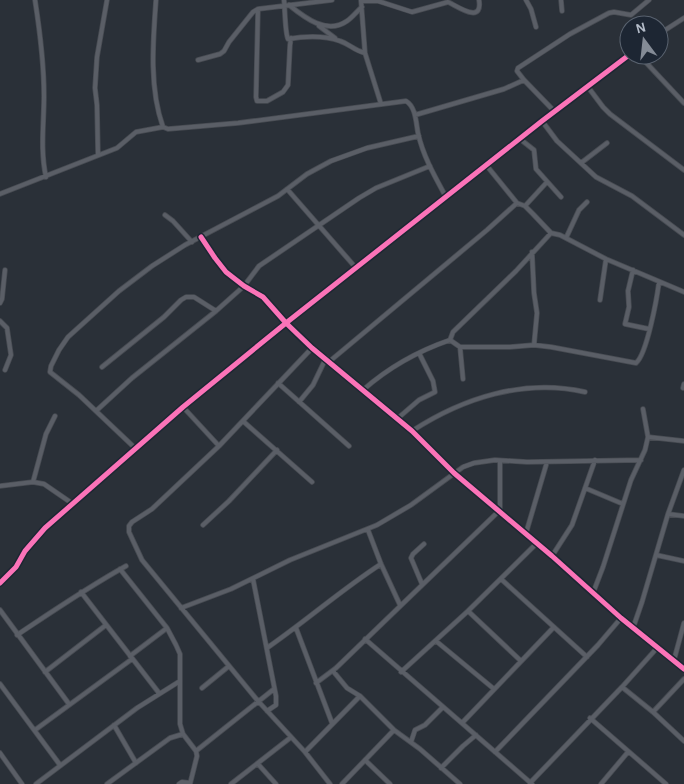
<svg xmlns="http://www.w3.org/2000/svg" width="684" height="784" font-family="'Alegreya Sans',sans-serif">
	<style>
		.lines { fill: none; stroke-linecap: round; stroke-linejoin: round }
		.minor-casing { stroke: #484c53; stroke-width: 5.5 }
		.minor { stroke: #5a5e66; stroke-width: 4 }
		.cycleway-casing { stroke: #1d2633; stroke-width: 8 }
		.cycleway { stroke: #fb73b8; stroke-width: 5 }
	</style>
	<rect width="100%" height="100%" fill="#2a3038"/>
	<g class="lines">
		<defs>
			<path id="minor" d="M35 0C40 32 44 64 44 96 44 123 40 150 46 177
				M156 0C153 41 149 88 163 127L168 129 238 123 406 101C416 107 416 123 418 133 423 156 435 177 446 197
				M284 0C285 9 285 33 288 39 306 36 323 35 340 41 350 44 353 50 365 53
				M361 0 365 53 381 104
				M526 0 531 9 536 27
				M561 0 562 11
				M361 1H378L412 12 448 2C457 6 483 25 479 0
				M289 5C305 18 327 35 347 21 353 17 357 11 362 7
				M258 9 256 97 257 101H267L283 92 288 85 290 45 291 38
				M319 26 335 38
				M659 34 684 18
				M639 55 684 103
				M198 60 220 54 224 51 229 42 253 12 258 9 332 0
				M588 87 603 107 610 114 684 170
				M555 112 524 80 517 71 518 68 570 34 609 13 614 12 631 15 649 0
				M415 115 504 89 524 80
				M542 121 557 141 596 177 632 196 684 235
				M520 139 534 150 536 169 561 197
				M98 154 97 105 95 88 97 57 107 0
				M581 163 607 143
				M487 166 517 203 525 206 533 214 551 233 560 235 606 259 684 292
				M287 189 356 268
				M0 194 117 148 136 132 163 127
				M525 206 547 182
				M165 215 173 221 192 242
				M201 237 215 258 226 272 244 286 263 297 286 323 312 348 412 431 454 473 552 556 621 618 684 669
				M566 238 579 210 587 202
				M532 252 534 293 537 313 534 345
				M633 270 628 291 629 307 625 324 649 329
				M600 300 606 259
				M0 303 2 299 5 270
				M0 321 7 328 11 355 5 370
				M450 340 460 347H510L534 345 551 347 636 363C647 354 657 298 659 282
				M450 340 453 332 516 271 551 233
				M460 347 463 379
				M312 348 219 446 152 509 132 522 129 526V532L142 560 258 701 305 752 330 784
				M330 361 487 230 517 203
				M102 367 164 317 181 300 186 297H194L216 311
				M278 383 349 446
				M683 388 684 384
				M363 390C388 368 418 351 450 340
				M299 402 313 385 326 358
				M183 407 219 446
				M96 411 132 378 216 311 244 286 259 266 359 198 376 188 430 166
				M397 419 419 400 435 392 433 381 419 353
				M244 422 312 482
				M412 431C463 398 524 378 585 392
				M648 437 684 441
				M136 449 79 395 50 372 51 366 59 350 68 337 119 291 152 266 185 245 278 196 307 174 331 161 367 148 419 136
				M33 482 46 434 55 416
				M0 486 33 482 44 484 73 504
				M585 488 623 504
				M668 514 684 516
				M203 525 229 501 277 450
				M368 530 381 564 400 605
				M526 533 547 462
				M656 555 684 561
				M552 556 572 525 595 460
				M120 569 167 628 176 645 180 654V724L183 734 196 751 197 756 190 784
				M253 579 276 696V705L267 711
				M501 579 587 657
				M0 583 16 567 25 551 45 528 183 407 286 323 542 121 629 55
				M422 584 411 558 413 554 424 544
				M81 592 159 693
				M593 593 603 567 631 480 645 450 648 437 643 409
				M181 608 231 589 290 560 377 525 411 505 463 467 474 463 495 460 527 462 641 460
				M0 610 69 704
				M468 611 521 661
				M296 628 332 723
				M633 628 642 602 668 514 684 470
				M17 635C53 611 88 587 126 566
				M365 639 532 784
				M436 641 494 689
				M267 648C306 621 341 590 381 564
				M130 656 167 628
				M674 660 684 623
				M333 671 347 688 360 696 394 730 420 749 460 784
				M45 672 106 625
				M401 672 468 611 537 543
				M316 683 336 668 500 510V461
				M0 684 60 765
				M622 687 653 712 684 741
				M202 688 229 666
				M653 712 684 679
				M590 718 666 784
				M462 723 553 628
				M114 725 136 763
				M35 730 132 659
				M411 742 415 730 425 725 443 707
				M196 751 274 689
				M305 752 360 696
				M495 752 598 645 621 618
				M0 753 22 784
				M365 760 390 784
				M258 764 276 784
				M441 768 463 746 476 735
				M530 783 622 687 657 648
				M36 784 137 708 180 681
				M107 784 170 738 183 734
				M179 784 182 782 190 783
				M231 784 290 738
				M342 784 394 730
				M601 784 628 752"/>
		</defs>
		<use href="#minor" class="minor-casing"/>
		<use href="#minor" class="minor"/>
		<defs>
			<path id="cycleway" d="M201 237 215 258 226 272 244 286 263 297 286 323 312 348 412 431 454 473 552 556 621 618 684 669
				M0 583 16 567 25 551 45 528 183 407 286 323 542 121 629 55"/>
		</defs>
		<use href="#cycleway" class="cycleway-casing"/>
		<use href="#cycleway" class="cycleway"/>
	</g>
	<g transform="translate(644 40) rotate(345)"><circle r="24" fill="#1d2633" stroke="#59626f"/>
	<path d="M0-4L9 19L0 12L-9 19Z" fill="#848b96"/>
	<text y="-8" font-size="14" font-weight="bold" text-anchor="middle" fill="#b4bcc9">N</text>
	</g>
</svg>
